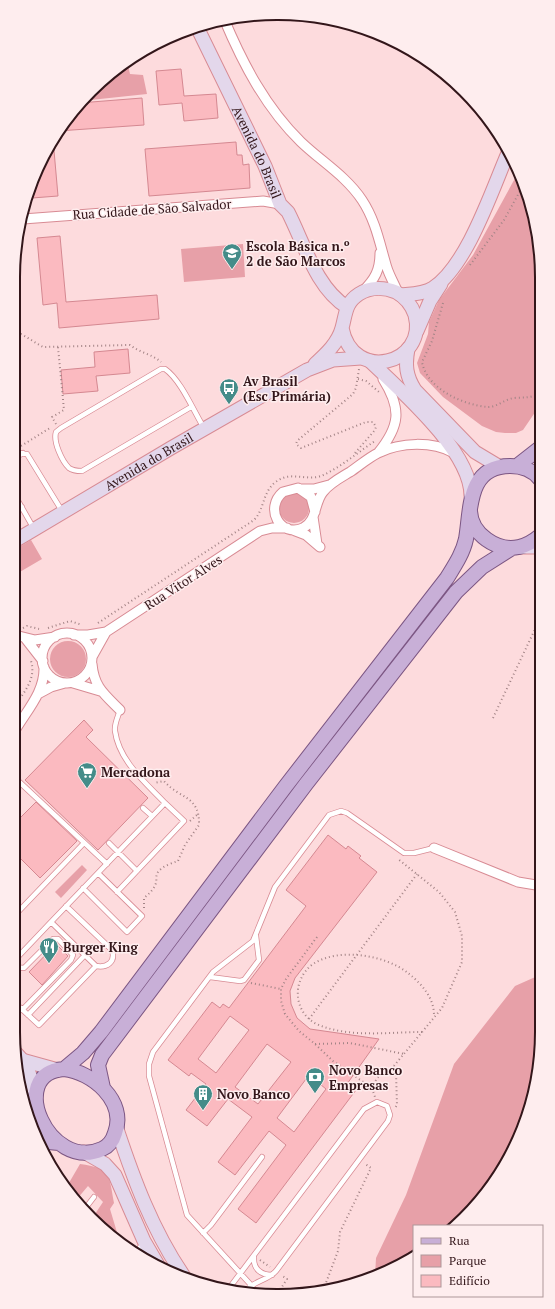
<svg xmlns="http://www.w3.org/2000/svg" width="555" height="1309" font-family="'PT Serif',serif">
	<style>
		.green { fill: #e7a0a8 }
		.building { fill: #fbbac0; stroke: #d58891; fill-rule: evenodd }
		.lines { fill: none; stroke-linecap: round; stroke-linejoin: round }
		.lane-casing { stroke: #d88b94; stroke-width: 6 }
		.street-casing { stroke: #d88b94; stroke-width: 11 }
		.secondary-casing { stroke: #d88b94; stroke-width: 15 }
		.primary-casing { stroke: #7c5683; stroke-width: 16 }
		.path { stroke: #a38486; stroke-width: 2; stroke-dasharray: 1 3; stroke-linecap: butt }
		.lane { stroke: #fff; stroke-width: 4.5 }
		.street { stroke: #fff; stroke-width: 9 }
		.secondary { stroke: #e3d7eb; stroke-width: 13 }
		.primary { stroke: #c8afd7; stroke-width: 14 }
		.labels { text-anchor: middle; stroke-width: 3; stroke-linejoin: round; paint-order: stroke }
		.street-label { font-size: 13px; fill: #33161a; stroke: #feedee }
		.poi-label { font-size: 13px; font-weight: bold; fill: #33161a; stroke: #feedee; text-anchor: start }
		.rim { fill: none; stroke: #33161a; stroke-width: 2 }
	</style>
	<rect width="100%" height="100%" fill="#fddbdd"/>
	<path class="green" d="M127 61 130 74 143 75 147 94 81 101 117 68Z
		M519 171 540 243V405L523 430 516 433H505L496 432 482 426 443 397 420 373 417 363 428 334 429 322 439 300 473 255Z
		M243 244 245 277 184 282 181 249Z
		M279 508a15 15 0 1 1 30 0a15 15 0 1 1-30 0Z
		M31 540 42 559 13 576V551Z
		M50 659a18 18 0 1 1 36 0a18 18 0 1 1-36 0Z
		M82 865 87 870 61 898 55 892Z
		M542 974V1031L528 1117 507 1164 477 1206 452 1226H414V1257L375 1276 376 1258 406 1195 454 1064 515 986Z
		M80 1164C111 1168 109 1175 114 1203L110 1209 119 1239 93 1217 103 1202 88 1186 77 1199 66 1188Z"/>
	<path class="building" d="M181 69 184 96 216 94 218 118 184 121 182 103 159 105 156 71Z
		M142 98 144 125 58 131 79 103Z
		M53 139 58 196 32 198 31 183Z
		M236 142 237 155H242L243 165 249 164 250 188 149 196 145 149Z
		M60 236 66 302 157 295 159 319 59 328 57 303 43 305 37 238Z
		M128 349 130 373 96 376 98 391 63 394 61 370 95 367 94 352Z
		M84 720 93 730 86 737 148 798 98 850 25 780Z
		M36 802 77 841 40 878 13 851V825Z
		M328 835 346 849 348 846 361 856 359 858 377 872 295 978 290 991 291 1004 297 1018 310 1029 379 1039 347 1084 356 1090 256 1223 238 1209 286 1145 269 1131 235 1175 218 1162 252 1117 228 1099 207 1126 186 1110 206 1084 191 1073 189 1076 168 1060 212 1002 220 1008 223 1004 229 1008 306 906 286 890ZM230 1016 249 1030 216 1073 198 1059ZM267 1044 291 1062 258 1104 235 1087ZM309 1075 326 1089 294 1132 277 1118Z
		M56 944 68 956 42 985 29 972Z"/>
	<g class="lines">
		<defs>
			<path id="lane" d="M191 407 82 471C78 471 73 471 69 468 62 461 53 442 56 432L61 428 161 369H165C181 380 194 412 204 428
				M13 452 27 454 62 511
				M13 459 23 453
				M13 492 34 529
				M13 512 22 507
				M120 710C118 717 114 724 115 731 119 761 146 783 165 803
				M13 776 107 864
				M143 808 152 816
				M109 843 137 871
				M83 888 127 932 142 916 98 873
				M66 906 112 950C116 962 107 968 96 966
				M13 909 17 913 84 843
				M51 922 165 803 184 821 117 892
				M13 967 24 968 53 939H58L73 955 71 960 22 1010
				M210 977 240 981 244 980 259 960 256 936
				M13 1001 39 1025 96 966 51 922 13 962
				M28 1015 85 955
				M84 1210 94 1197
				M203 1233 211 1225 262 1157
				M136 1253 143 1243
				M254 1257C253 1269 261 1275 272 1275
				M251 1285 187 1215 149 1076V1064L153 1052 213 972 253 941 275 887 329 815 341 811 347 813 404 853H414L434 848
				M227 1291 364 1109 377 1102 387 1106 390 1115 388 1121 276 1271C267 1281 253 1281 244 1292"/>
			<path id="street" d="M224 19C243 64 266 108 301 142 322 162 346 176 362 200 376 221 380 245 387 268 390 277 395 285 398 293
				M23 219 263 201 280 204
				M363 291C375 279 380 270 380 253
				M378 453C400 426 402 409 383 379
				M301 489H314L329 485
				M315 512 311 497 298 488 283 492C264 508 280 538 303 528 317 521 314 503 323 492 330 483 340 478 350 472 359 466 368 458 378 453 401 442 432 441 454 453
				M313 517 317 544
				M293 530 306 535 320 547
				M42 658a25 25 0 1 1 50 0a25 25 0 1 1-50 0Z
				M74 635H88L106 632 260 531 272 528H287
				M19 636 35 640 55 637
				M25 638 43 661
				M92 657 106 632
				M92 664C94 687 104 694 120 710
				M73 683 100 691
				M38 694 51 687 65 683
				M13 734C25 712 45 693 44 667
				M434 848 518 882 542 886"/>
			<g id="secondary">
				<path id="s1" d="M197 27 265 166 280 204 288 212C304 243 316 288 347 307"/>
				<path d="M401 295C412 294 424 294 433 288 467 266 492 190 508 153"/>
				<path d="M417 331 430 301 441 284"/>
				<path d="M408 349C405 365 406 376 415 390L475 452 500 467"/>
				<path d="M370 361C401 391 471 451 471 496"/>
				<path d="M315 364C326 354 338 343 342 328 346 314 345 303 359 294 370 287 384 287 396 292 405 297 412 306 415 315 428 364 353 384 342 328"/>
				<path id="s2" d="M13 542 171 448 307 370 333 360 361 358"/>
				<path d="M520 547H541"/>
				<path d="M17 1054C29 1066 32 1081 36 1097"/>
				<path d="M22 1060 58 1070"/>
				<path d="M117 1129C134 1180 152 1229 183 1275"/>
				<path d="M84 1152 105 1164 115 1175 144 1241 158 1265"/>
			</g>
			<path id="primary" d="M517 466 540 448
				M470 511C471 534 497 552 519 547 528 545 534 541 541 535
				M64 1069 83 1053 101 1032 285 787 447 578C455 565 463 553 466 539 471 510 467 466 510 466 521 466 533 470 540 479
				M64 1069C92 1072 127 1101 115 1133 113 1140 109 1146 102 1149 49 1173 5 1073 64 1069Z
				M103 1088 98 1065 102 1055 306 784 456 592 482 567 512 548
				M38 1141 59 1143"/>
		</defs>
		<use href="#lane" class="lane-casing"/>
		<use href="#street" class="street-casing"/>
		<use href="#secondary" class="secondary-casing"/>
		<use href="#primary" class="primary-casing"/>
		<path class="path" d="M470 265 504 220 524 184
			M443 303 432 341 422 362C427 389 463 405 488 407 497 407 505 399 514 398 524 397 532 399 540 392
			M13 332 21 334 43 347 130 345C140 353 152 354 161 362
			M358 379 366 381 379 392
			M56 424 52 417 64 410 58 347
			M21 446 50 428
			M355 453 375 430 376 427 373 422H366L301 448 296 444 297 441 353 394 356 388 359 369
			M98 623 254 520C265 509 262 491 277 481 291 471 306 481 321 476 340 468 358 452 375 441
			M23 628 27 626 39 629
			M48 628 70 621 82 625
			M13 709C22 694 37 680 31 661
			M493 718 537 625
			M190 821 198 814
			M144 908V898C149 894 154 889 156 883 157 879 155 875 159 871 163 866 172 863 178 861L185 845 199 825C200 795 179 799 164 781L154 783
			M317 937 286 979 281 989V1001L285 1014 299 1031 315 1044 333 1061 372 1088 375 1097
			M251 983 281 989
			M309 1019 417 874
			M422 1032C390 1032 350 1038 319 1025 294 1015 290 981 313 964 339 947 385 955 408 973 422 984 434 998 434 1015
			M315 1044 350 1043 404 1054
			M393 1067 396 1073 397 1105 395 1108
			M372 1088 377 1078 393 1067 442 1008 462 962V936L455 912 439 892 398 859
			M260 1260 270 1267
			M320 1292 324 1288 338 1251 340 1232 371 1168 364 1163
			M278 1293 287 1279 281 1275"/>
		<use href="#lane" class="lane"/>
		<use href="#street" class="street"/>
		<use href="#secondary" class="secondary"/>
		<use href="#primary" class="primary"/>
	</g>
	<defs>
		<symbol id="school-pin" viewBox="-11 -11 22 30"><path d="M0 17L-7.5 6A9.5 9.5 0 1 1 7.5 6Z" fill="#448c89" stroke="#feedee"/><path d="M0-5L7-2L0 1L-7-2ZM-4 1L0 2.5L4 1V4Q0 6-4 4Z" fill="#fff"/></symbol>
		<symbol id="bus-pin" viewBox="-11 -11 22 30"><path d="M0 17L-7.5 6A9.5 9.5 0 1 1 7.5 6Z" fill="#448c89" stroke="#feedee"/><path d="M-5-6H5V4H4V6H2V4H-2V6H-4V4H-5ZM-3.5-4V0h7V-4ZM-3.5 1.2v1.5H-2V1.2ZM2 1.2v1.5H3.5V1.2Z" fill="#fff"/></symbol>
		<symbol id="supermarket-pin" viewBox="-11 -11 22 30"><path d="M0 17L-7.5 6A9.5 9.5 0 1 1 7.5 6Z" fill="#448c89" stroke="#feedee"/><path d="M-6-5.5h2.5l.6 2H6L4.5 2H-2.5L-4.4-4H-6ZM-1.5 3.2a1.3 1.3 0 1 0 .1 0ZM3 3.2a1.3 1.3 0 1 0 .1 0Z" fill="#fff"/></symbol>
		<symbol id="restaurant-pin" viewBox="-11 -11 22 30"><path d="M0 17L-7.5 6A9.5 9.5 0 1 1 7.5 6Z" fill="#448c89" stroke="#feedee"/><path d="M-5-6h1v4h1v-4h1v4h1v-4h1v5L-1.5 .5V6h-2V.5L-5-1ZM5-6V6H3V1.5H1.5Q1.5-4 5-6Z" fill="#fff"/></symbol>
		<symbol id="bank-pin" viewBox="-11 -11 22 30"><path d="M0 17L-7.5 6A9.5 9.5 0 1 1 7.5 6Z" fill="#448c89" stroke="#feedee"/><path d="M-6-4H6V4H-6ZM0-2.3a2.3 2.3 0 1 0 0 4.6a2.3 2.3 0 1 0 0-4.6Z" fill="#fff"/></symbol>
		<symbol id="building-pin" viewBox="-11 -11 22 30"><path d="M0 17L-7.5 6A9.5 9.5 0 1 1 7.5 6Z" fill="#448c89" stroke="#feedee"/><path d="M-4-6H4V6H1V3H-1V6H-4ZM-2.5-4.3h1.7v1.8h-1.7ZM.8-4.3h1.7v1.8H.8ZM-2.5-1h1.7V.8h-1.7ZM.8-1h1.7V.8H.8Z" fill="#fff"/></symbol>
	</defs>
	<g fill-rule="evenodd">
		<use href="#school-pin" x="221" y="242" width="22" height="30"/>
		<use href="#bus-pin" x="218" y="377" width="22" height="30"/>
		<use href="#supermarket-pin" x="76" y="761" width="22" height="30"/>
		<use href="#restaurant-pin" x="38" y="936" width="22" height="30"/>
		<use href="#bank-pin" x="304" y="1066" width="22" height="30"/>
		<use href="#building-pin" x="192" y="1083" width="22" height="30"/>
	</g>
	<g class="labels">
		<g class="street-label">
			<text dy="5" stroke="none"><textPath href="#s1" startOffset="139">Avenida do Brasil</textPath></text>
			<text transform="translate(152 209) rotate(-4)" y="5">Rua Cidade de São Salvador</text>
			<text dy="5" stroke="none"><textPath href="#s2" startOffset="158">Avenida do Brasil</textPath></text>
			<text transform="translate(183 582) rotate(-33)" y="5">Rua Vitor Alves</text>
		</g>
		<g class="poi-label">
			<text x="246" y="251">Escola Básica n.º<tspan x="246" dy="15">2 de São Marcos</tspan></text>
			<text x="243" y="386">Av Brasil<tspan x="243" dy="15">(Esc Primária)</tspan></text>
			<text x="101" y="777">Mercadona</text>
			<text x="63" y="952">Burger King</text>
			<text x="329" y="1075">Novo Banco<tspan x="329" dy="15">Empresas</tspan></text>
			<text x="217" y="1099">Novo Banco</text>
		</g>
	</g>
	<path d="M0 0H555V1309H0ZM277 20H278A257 257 0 0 1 535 277V1032A257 257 0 0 1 278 1289H277A257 257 0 0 1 20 1032V277A257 257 0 0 1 277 20Z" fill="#feedee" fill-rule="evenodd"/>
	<path class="rim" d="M277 20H278A257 257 0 0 1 535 277V1032A257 257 0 0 1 278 1289H277A257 257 0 0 1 20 1032V277A257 257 0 0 1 277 20Z"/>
	<rect x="413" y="1225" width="130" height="72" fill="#feedee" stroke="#ad9799"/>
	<rect x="421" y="1238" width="20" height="6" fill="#c8afd7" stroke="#ad9799"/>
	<text x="449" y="1245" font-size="12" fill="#33161a">Rua</text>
	<rect x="421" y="1255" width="20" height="12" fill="#e7a0a8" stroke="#ad9799"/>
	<text x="449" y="1265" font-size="12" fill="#33161a">Parque</text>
	<rect x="421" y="1275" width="20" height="12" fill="#fbbac0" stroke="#ad9799"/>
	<text x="449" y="1285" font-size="12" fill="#33161a">Edifício</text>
</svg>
